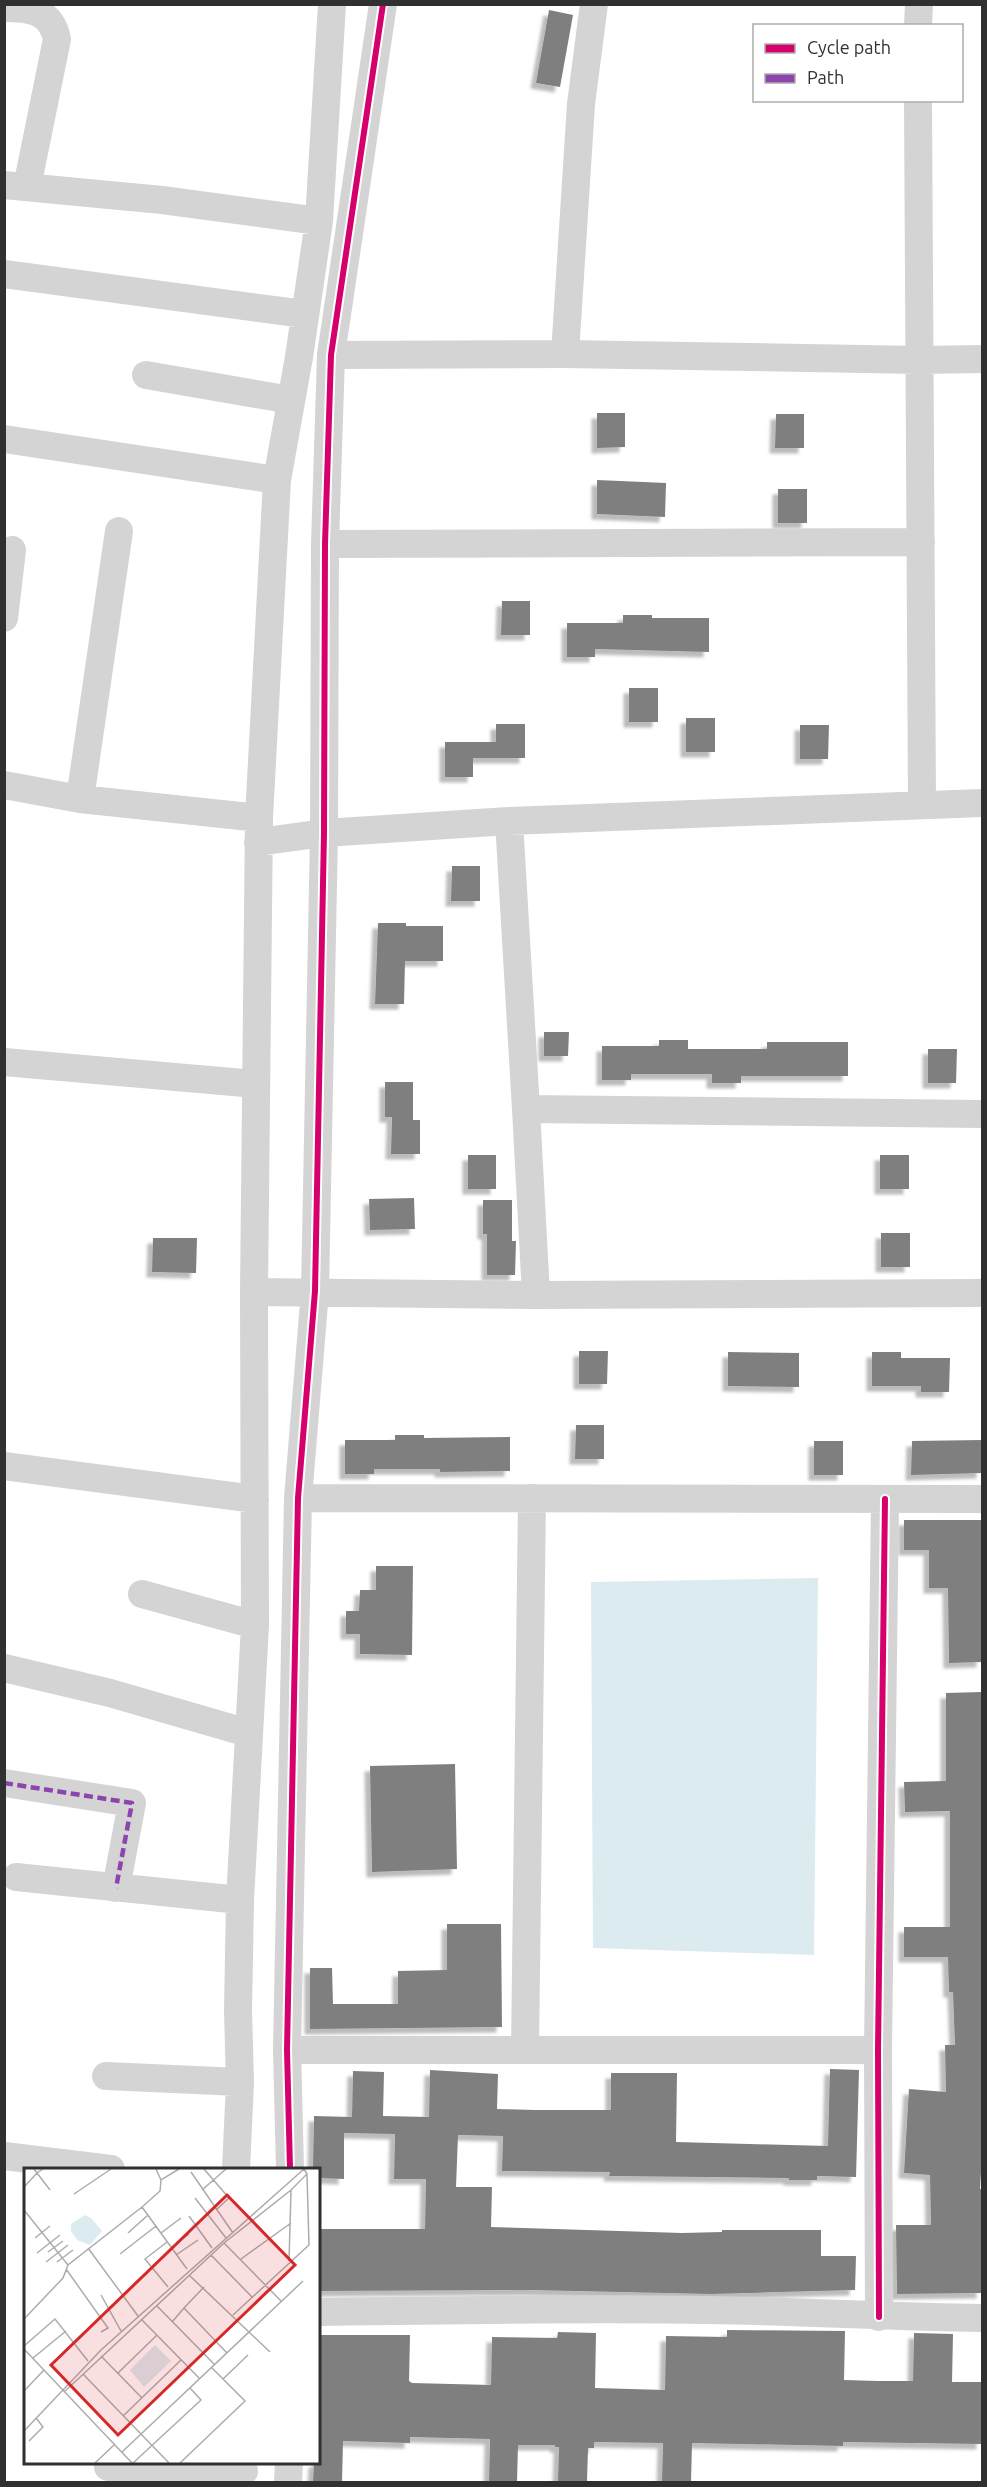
<svg xmlns="http://www.w3.org/2000/svg" width="987" height="2487" font-family="Ubuntu,sans-serif">
	<style>
		.water { fill: #dbebf0 }
		.building { fill: #7f7f7f; filter: url(#shadow) }
		.lines { fill: none; stroke-linecap: round; stroke-linejoin: round }
		.minor { stroke: #d4d4d4; stroke-width: 28 }
		.quiet { stroke: #8e44ad; stroke-width: 4.5; stroke-dasharray: 9 4.5; stroke-linecap: butt }
		.cycleway-casing { stroke: #fff; stroke-width: 10 }
		.cycleway { stroke: #d6006c; stroke-width: 6 }
		.inset-road { fill: none; stroke: #acacac; stroke-width: 1.5 }
		.view { fill: #d62828; fill-opacity: 0.15; stroke: #d62828; stroke-width: 3 }
		.inset-edge { fill: none; stroke: #303030; stroke-width: 3 }
	</style>
	<defs>
		<filter id="shadow"><feDropShadow dx="-5.5" dy="5.5" stdDeviation="1.5" flood-color="#0004"/></filter>
	</defs>
	<rect width="100%" height="100%" fill="#fff"/>
	<path class="water" d="M818 1578 814 1955 593 1948 591 1582Z"/>
	<path class="building" d="M549 10 573 15 560 87 536 83Z
		M597 413H625V447L597 448Z
		M776 414H804V448H775Z
		M597 480 666 483 665 517 597 514Z
		M778 489H807V523H778Z
		M502 601H530V635H501Z
		M623 615H652V618H709V652L595 649V657H567V623H623Z
		M629 688H658V722H629Z
		M686 718H715V752H686Z
		M496 724H525V758H473V777H445V742H496Z
		M800 725H829L828 759H800Z
		M452 866H480V901H451Z
		M378 923H406V926H443V961H405L404 1004H375Z
		M544 1032H569L568 1056H544Z
		M659 1040H688V1049H767V1042H848V1076H741V1083H712V1074H631V1080H602V1046H659Z
		M928 1049H957L956 1083H928Z
		M385 1082H413V1120H420V1154H391L392 1117H385Z
		M468 1155H496V1189H468Z
		M880 1155H909V1189H880Z
		M414 1198 415 1229 370 1230 369 1199Z
		M483 1200H512V1241H516L515 1275H487V1234H483Z
		M881 1233H910V1267H881Z
		M153 1238H197L196 1273 152 1272Z
		M579 1351H608L607 1384H579Z
		M728 1352 799 1353V1387L728 1386Z
		M872 1352H901V1358H950L949 1392H921V1386H872Z
		M576 1425H604V1459H575Z
		M395 1435H424V1438L510 1437V1471L440 1472V1469H374V1474H345V1440H395Z
		M982 1440V1473L911 1475 912 1441Z
		M814 1441H843V1475H814Z
		M904 1520H982V1662L949 1663 948 1588H929V1550H904Z
		M376 1566H413L412 1655 360 1654V1634H346V1611H359L360 1590H376Z
		M982 1692V2156L980 2189H982V2293L897 2294 896 2225H931L930 2175 904 2173 909 2089 946 2092 945 2045H955L953 1992H949L948 1957H904V1927H950V1811L905 1812 904 1782 946 1781V1693Z
		M455 1764 457 1869 372 1872 370 1766Z
		M447 1924H501L502 2027 310 2029V1968H332L333 2004H398V1971L447 1970Z
		M830 2069 859 2070 856 2177 817 2176V2180H789V2178L609 2176 610 2172 502 2171 503 2136 458 2135 456 2187H492L491 2227 682 2233 722 2232V2230H821V2256H856L855 2290 711 2294 530 2290 318 2291V2229H425L426 2179H394L395 2134 344 2133V2179L318 2178V2169H313L314 2116 352 2117 353 2071 384 2072 383 2116 429 2117 430 2070 498 2074 497 2109 536 2110H611V2073H677L676 2142 828 2146Z
		M727 2330 845 2331 844 2380 878 2381H913L914 2333 953 2334 952 2382H982V2444L843 2442V2446L692 2443 691 2482H662L663 2443 594 2442V2448H588L587 2482H558L559 2447H555V2445H518L517 2482H489L490 2439 410 2437V2443L343 2441 342 2482H313L314 2462H318V2335H410L409 2381 412 2383 491 2385 492 2337 557 2338 558 2332 596 2333 595 2388 665 2390 666 2336 727 2337Z"/>
	<g class="lines">
		<path class="minor" d="M4 8C30 8 51 10 57 39L27 187
			M918 26 919 4
			M918 100 922 805
			M4 185 162 200 319 221
			M4 274 304 314
			M565 354 581 104 594 4
			M331 355 565 354 921 360 982 359
			M146 375 291 400
			M4 439 277 480
			M325 544 921 542
			M4 618 12 550
			M4 785 80 799 259 818
			M80 799 119 531
			M509 821 526 1109 982 1114
			M258 842 324 833 509 821 982 803
			M4 1062 256 1084
			M526 1109 536 1295
			M254 1292 536 1295 982 1293
			M4 1466 255 1499
			M298 1498 982 1499
			M142 1594 255 1625
			M4 1668 110 1693 248 1733
			M4 1783 132 1803 116 1888
			M16 1877 240 1900
			M287 2050H878
			M525 2050 532 1498
			M106 2076 240 2082
			M4 2156 111 2169
			M236 2169 240 2082 238 2011 240 1900 255 1625 254 1292 259 818 277 480 299 357 319 221 332 4
			M290 2169 287 2050 298 1498 315 1291 324 833 325 544 331 355 383 4
			M318 2312C449 2310 579 2308 709 2310 800 2311 891 2317 982 2318
			M879 2317 878 2050 885 1499
			M108 2467 244 2471
			M288 2482 289 2462"/>
		<path class="quiet" d="M4 1783 132 1803 116 1888"/>
		<defs>
			<path id="cycleway" d="M290 2169 287 2050 298 1498 315 1291 324 833 325 544 331 355 383 4
				M879 2317 878 2050 885 1499"/>
		</defs>
		<use href="#cycleway" class="cycleway-casing"/>
		<use href="#cycleway" class="cycleway"/>
	</g>
	<g transform="translate(24 2168)">
		<rect width="296" height="296" fill="#fff"/>
		<path d="M61 47 67 50 78 63 66 77 53 72 47 63V56ZM131 177 147 193 120 219 106 202Z" fill="#dbebf0"/>
		<path class="inset-road" d="M19 1 13 5 26 22M132 1 137 12 155 1M180 1 205 30 192 42M167 4 209 65M137 12 136 23 118 39 163 101M0 19 13 5 10 1M178 22 202 1M50 26 87 1M171 30 202 70M0 42 44 97M165 48 188 80M104 65 124 47M137 65 157 50M11 70 26 58M143 74 121 91 144 119M200 75 258 134M64 80 114 148M147 80 165 66M24 84 39 73M13 85 36 67M96 86 132 58M152 87 174 72M187 87 228 129M217 91 267 55M265 93 267 22M22 94 44 77M33 94 49 82M42 101 84 160 77 164M165 107 246 184M180 119 160 140 203 185M77 127 97 163M133 138 191 197M209 147 285 77 283 6M0 151 39 110 44 97 118 39M117 151 176 211M148 154 160 140M0 178 31 151 64 193M0 181 108 295M77 188 118 230M9 190 42 163M94 205 133 167M59 206 145 295M199 211 224 187M0 223 20 202M40 224 200 75 267 22 283 6 280 1M99 248 157 192M0 263 77 182 280 1M5 273 19 259 12 250M98 284 279 113M71 295 90 277M109 295 177 232 166 220M156 295 221 233 188 200"/>
		<path class="view" d="M203 27 271 97 94 267 27 197Z"/>
		<rect width="296" height="296" class="inset-edge"/>
	</g>
	<rect width="987" height="2487" fill="none" stroke="#303030" stroke-width="12"/>
	<rect x="753" y="24" width="210" height="78" fill="#ffffff" stroke="#acacac" stroke-width="1.5"/>
	<rect x="765" y="44" width="30" height="9" fill="#d6006c" stroke="#acacac" stroke-width="1.5"/>
	<text x="807" y="54" font-size="18" fill="#303030">Cycle path</text>
	<rect x="765" y="74" width="30" height="9" fill="#8e44ad" stroke="#acacac" stroke-width="1.5"/>
	<text x="807" y="84" font-size="18" fill="#303030">Path</text>
</svg>
